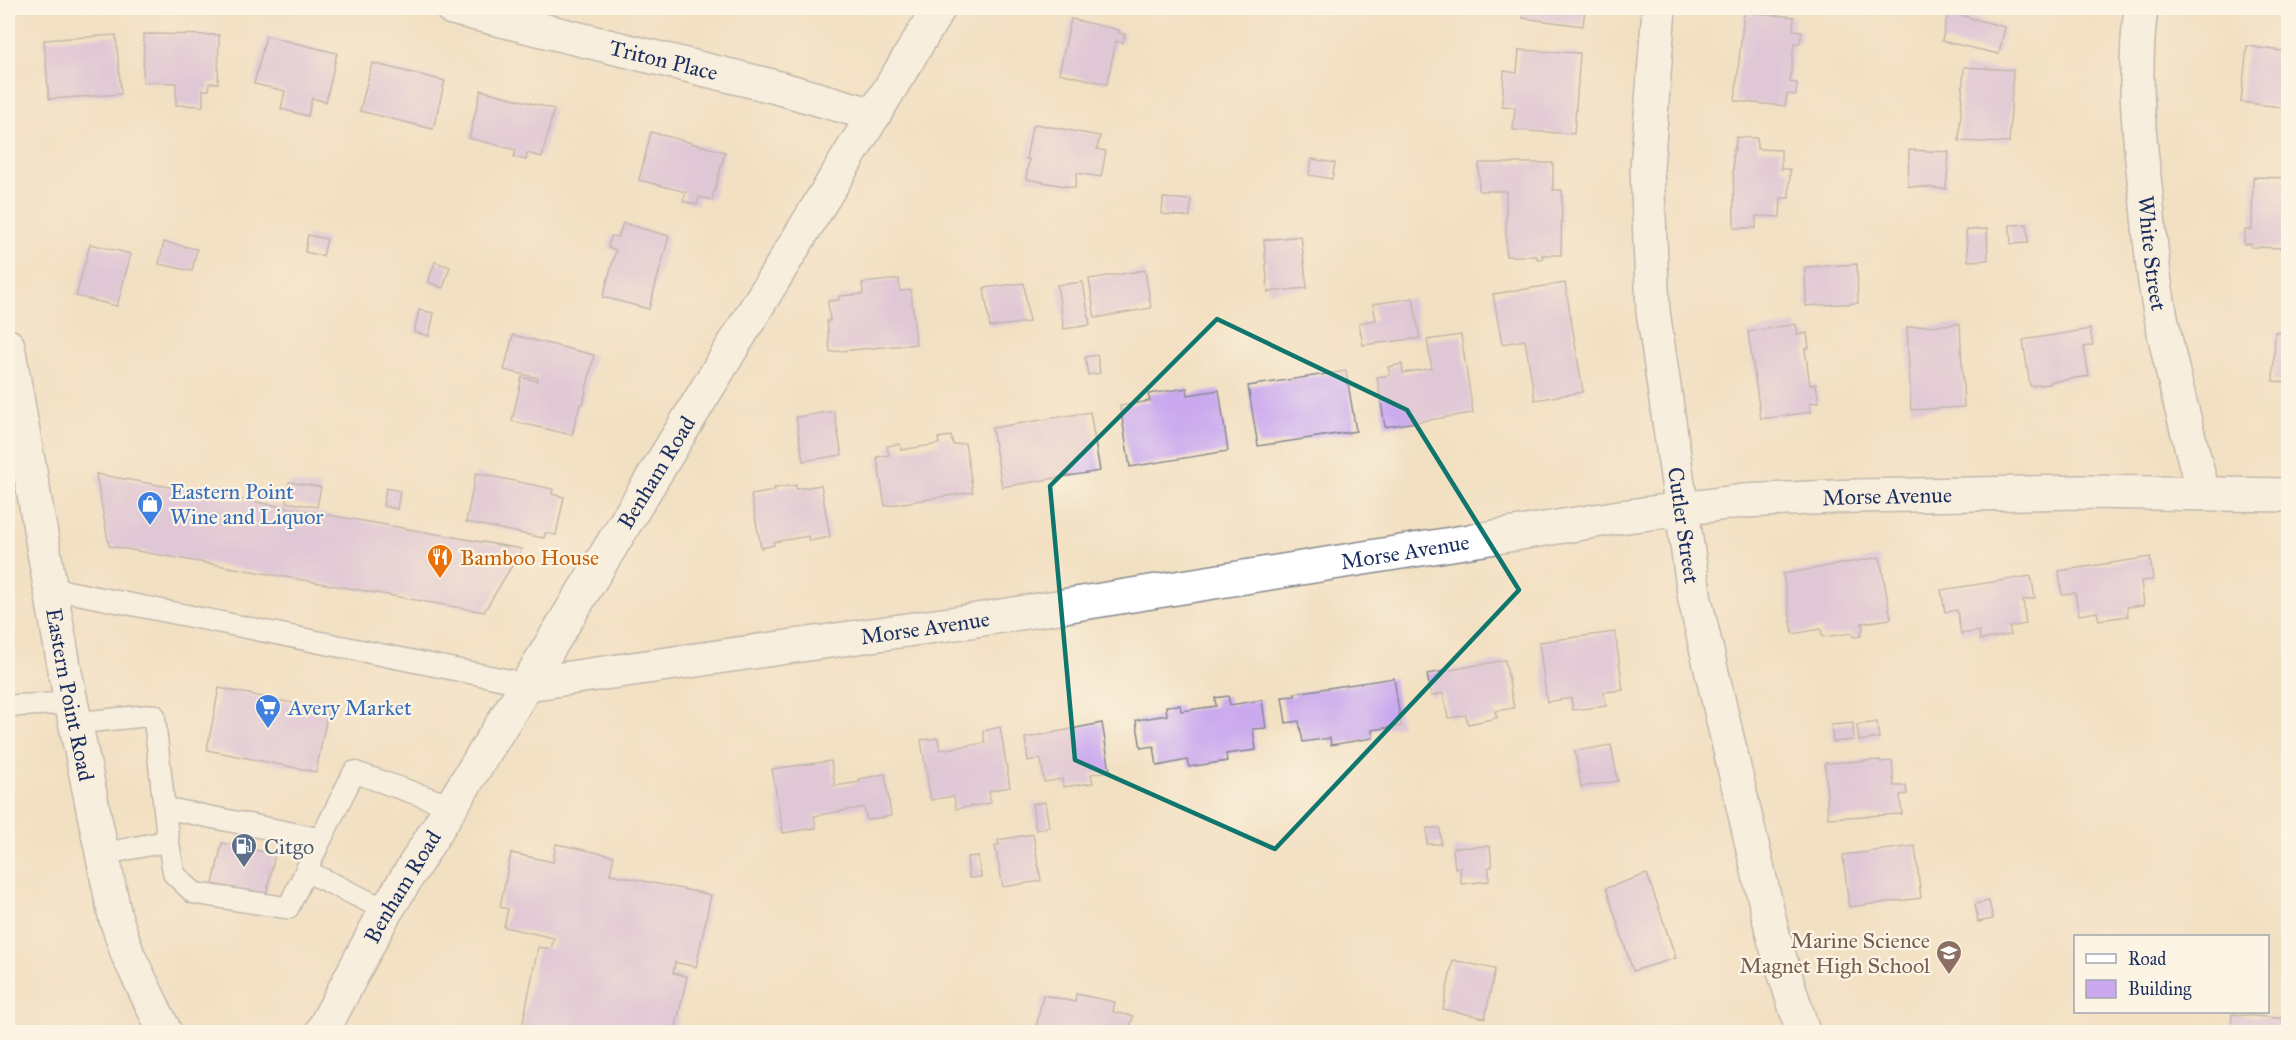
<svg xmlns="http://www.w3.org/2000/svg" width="2296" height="1040" font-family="'IM FELL Great Primer',serif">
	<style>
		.building { fill: #caa9ee }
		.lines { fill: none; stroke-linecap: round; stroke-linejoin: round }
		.service-casing { stroke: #868890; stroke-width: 24 }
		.minor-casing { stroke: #868890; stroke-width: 36 }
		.secondary-casing { stroke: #868890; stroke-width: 36 }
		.service { stroke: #fff; stroke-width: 21 }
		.minor { stroke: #fff; stroke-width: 33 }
		.secondary { stroke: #fff; stroke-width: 33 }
		.marked { fill: none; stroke: #0f766e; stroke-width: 4.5; stroke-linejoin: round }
		.labels { text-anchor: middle; stroke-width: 4.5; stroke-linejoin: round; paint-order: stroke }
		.street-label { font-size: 22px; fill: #1b2f5e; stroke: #fcf5e5 }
		.shop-label { font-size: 22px; fill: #366cbe; stroke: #fcf5e5; text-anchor: start }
		.food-label { font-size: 22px; fill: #c56008; stroke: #fcf5e5; text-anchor: start }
		.service-label { font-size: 22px; fill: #4e5e75; stroke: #fcf5e5; text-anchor: start }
		.education-label { font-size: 22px; fill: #785e54; stroke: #fcf5e5; text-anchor: end }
	</style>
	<rect width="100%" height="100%" fill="#fcf5e5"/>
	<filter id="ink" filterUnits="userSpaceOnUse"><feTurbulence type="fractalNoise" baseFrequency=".0167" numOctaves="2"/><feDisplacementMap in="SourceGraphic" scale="12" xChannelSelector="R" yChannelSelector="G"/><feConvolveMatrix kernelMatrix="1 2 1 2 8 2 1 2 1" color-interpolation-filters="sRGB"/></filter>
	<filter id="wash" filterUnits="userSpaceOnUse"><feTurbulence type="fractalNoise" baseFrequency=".008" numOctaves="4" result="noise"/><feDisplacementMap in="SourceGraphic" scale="24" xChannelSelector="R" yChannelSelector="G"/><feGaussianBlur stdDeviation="1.35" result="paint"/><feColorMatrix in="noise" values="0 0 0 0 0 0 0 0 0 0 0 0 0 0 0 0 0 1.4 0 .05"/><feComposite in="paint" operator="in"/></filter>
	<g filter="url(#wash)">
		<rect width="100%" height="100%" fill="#f2e0c2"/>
		<g id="blocks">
			<path class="building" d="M1525 8H1585L1583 26 1523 18Z
				M1744 12 1794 17 1793 30 1802 31 1800 43H1794L1790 82 1797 83 1796 95 1787 94 1785 106 1735 101Z
				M1948 12 2005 27 1999 54 1942 41Z
				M1071 19 1119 30 1118 33 1125 34 1123 43 1116 41 1107 84 1059 73Z
				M144 34 219 35 218 83H209V90H203V106L176 105V83L143 82Z
				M116 35 121 94 49 99 44 40Z
				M266 36 337 53 326 102 312 98 308 116 281 109 285 91 254 84Z
				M2247 46 2288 52V108L2241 102Z
				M1519 50 1580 53 1574 134 1513 130 1515 107 1502 106 1504 71 1517 73Z
				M372 63 445 81 433 129 360 111Z
				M1964 67 2013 70 2009 143 1959 141Z
				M481 90 554 109 542 157 527 153 526 160 514 157 516 150 469 138Z
				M1035 124 1100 136 1097 149 1106 151 1101 177 1077 173 1075 188 1026 179 1029 159H1026L1032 127H1034Z
				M651 132 725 152 712 200 699 197 697 205 683 201 686 192 639 180Z
				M1736 137 1757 138V149L1781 150V169H1790L1789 198H1781L1780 217 1756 216V228H1734L1733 150H1735Z
				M1909 150 1949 152 1946 189 1908 186Z
				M1312 159 1335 163 1332 179 1309 175Z
				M1479 163H1553V190H1562L1561 255H1542L1543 259H1537V256H1506V191H1479Z
				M2253 177 2288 178V248L2251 247V244H2244L2245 230H2252Z
				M1163 198 1191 200 1190 217 1162 214Z
				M623 223 669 236 649 309 603 297 616 250 608 248 611 236 618 237Z
				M2027 224 2028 243 2011 244 2010 225Z
				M1987 229 1988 260 1968 261 1966 230Z
				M308 235 327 239 323 256 305 252Z
				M1301 236 1307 288 1268 292 1264 240Z
				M164 242 197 249 192 271 159 264Z
				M90 244 131 254 117 306 76 296Z
				M435 262 450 267 443 288 428 282Z
				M1857 264 1858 303 1806 306 1805 267Z
				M1145 270 1151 308 1095 318 1089 279Z
				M899 279 900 291 911 290 916 344 830 352 827 321H830L828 301 839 300V296L863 294 862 283Z
				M1083 282 1090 325 1064 329 1057 285Z
				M1024 283 1029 322 990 327 984 288Z
				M1565 283 1583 392 1535 400 1525 340 1502 344 1493 294Z
				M1413 298 1420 338 1363 345 1359 323 1376 320 1373 304Z
				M419 310 434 313 429 336 414 332Z
				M1796 324 1798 335 1807 333 1809 348 1805 349 1810 385 1816 384 1819 402 1810 403 1811 412 1761 419 1748 332Z
				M1960 324 1964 407 1911 410 1907 327Z
				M2090 329 2093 345 2084 347 2089 376 2050 382V384L2030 386 2023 340Z
				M2275 332H2288V382L2273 381Z
				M513 335 594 355 583 404H580L572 435 512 421 522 377 537 381 538 378 504 370Z
				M1461 335 1473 413 1385 427 1377 377 1390 375 1388 367 1402 364 1403 373 1432 368 1427 340Z
				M1097 355 1100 373 1088 375 1085 357Z
				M1346 371 1356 431 1258 446 1248 386Z
				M1187 388 1188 395 1219 390 1228 451 1130 467 1120 406 1150 401 1148 394Z
				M834 411 842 455 803 461 796 417Z
				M1090 412 1100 471 1002 487 992 428Z
				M951 436 953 445 965 443 973 492 885 506 877 457 889 455 887 446 900 444 901 450 939 444 938 438Z
				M476 473 553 489 552 494 564 497 556 535 545 533 544 538 466 522Z
				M96 474 522 549 484 612 109 546Z
				M289 482 321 487 317 507 286 502Z
				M796 485V489L821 485 830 537 809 541 808 536 773 542 774 545 761 548 751 495 775 491 774 488Z
				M386 488 400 491 397 509 383 506Z
				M1880 557 1891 619 1862 623 1863 630 1861 631V636L1853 637 1852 633 1823 637 1821 629 1793 634 1783 574Z
				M2150 557 2153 580 2141 581 2144 605 2127 607 2128 616 2099 620 2097 612 2079 615 2075 593 2062 595 2059 571Z
				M2031 576 2035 598 2023 600 2026 624 2009 627 2011 635 1980 640 1979 631 1961 634 1957 610 1945 612 1941 590Z
				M1615 632 1623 690 1604 692 1606 706 1573 710 1571 698 1547 702 1539 642Z
				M1505 660 1514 708 1495 711 1497 718 1468 724 1466 715 1448 718 1443 693 1431 696 1427 674Z
				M1394 678 1401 726 1372 730 1373 738 1331 745 1330 738 1303 742 1299 721 1286 723 1282 697 1295 696V693Z
				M219 688 328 710 316 772 207 750Z
				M1228 696 1230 705 1262 700 1266 728 1253 729 1256 750 1226 754 1227 761 1189 767 1187 760 1157 766 1154 746 1141 748 1136 720 1167 715 1166 706 1180 705 1181 711 1216 706 1215 698Z
				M1877 722 1879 738 1859 741 1857 725Z
				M1102 723 1110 771 1091 774 1093 783 1063 787 1062 779 1044 782 1041 759 1028 761 1025 738Z
				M1853 723 1854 740 1833 742 1831 725Z
				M1000 727 1010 787 989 791 991 803 956 809 954 796 931 800 921 740 938 738 940 750 985 743 983 731Z
				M1611 745 1618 781 1581 787 1575 751Z
				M1880 760V762L1892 761 1894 786H1906L1907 794 1900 795 1902 814 1828 818 1825 763Z
				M831 761 835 786 860 782 859 779 885 774 891 816 867 820 864 807 814 816 816 828 783 833 772 769Z
				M1045 802 1049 827 1036 830 1032 804Z
				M1427 828H1440L1441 844H1427Z
				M1033 834 1041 881 1003 887 995 846 999 845 998 840Z
				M222 843 275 854 266 896 213 884Z
				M556 844 614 856 610 874 711 895 696 967 675 962 673 973 687 976 675 1032H551L522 1027 538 947 551 949 554 938 504 927 508 909 500 907 511 853 553 862Z
				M1490 846 1492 867H1489V881L1461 884 1460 867 1455 868 1453 848Z
				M1915 846 1921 898 1849 907 1843 855Z
				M978 856 981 877 969 878 967 857Z
				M1647 874 1676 958 1633 971 1606 888Z
				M1989 901 1993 919 1978 922 1975 904Z
				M1453 960 1495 969 1485 1018 1443 1009Z
				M1076 994 1115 1002 1113 1012 1133 1016 1129 1032H1035L1043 995 1075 1002Z
				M2232 1014 2288 1019V1032H2231Z
				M1675 1028 1692 1029V1032H1675Z"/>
		</g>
	</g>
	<g filter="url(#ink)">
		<use href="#blocks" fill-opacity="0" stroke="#868890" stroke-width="1.5"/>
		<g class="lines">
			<defs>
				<path id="service" d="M50 588 527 684
					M8 706 71 703
					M75 723 154 715 168 841 103 854
					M165 808 321 839 354 772 451 806
					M168 841 174 874 194 893 288 908 321 839
					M306 871 386 910"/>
				<g id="minor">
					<path id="s1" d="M452 8 772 86 874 115"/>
					<path id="s2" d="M1659 8 1647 169 1653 311 1695 600 1774 939 1803 1032"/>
					<path id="s3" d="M2141 8C2133 71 2138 130 2146 194 2149 225 2151 257 2156 289 2167 357 2186 425 2203 493"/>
					<path id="s4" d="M527 684 970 621 1620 517 1743 501 1856 496 2083 492 2288 495"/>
					<path id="s5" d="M322 1032 383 916 527 684 939 8"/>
				</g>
				<g id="secondary">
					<path id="s6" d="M8 346 66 677 115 916 128 955 165 1032"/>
				</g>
			</defs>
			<use href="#service" class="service-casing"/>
			<use href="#minor" class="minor-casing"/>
			<use href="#secondary" class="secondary-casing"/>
			<use href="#service" class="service"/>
			<use href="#minor" class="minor"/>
			<use href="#secondary" class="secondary"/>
		</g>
	</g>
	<path d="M0 0H2296V1040H0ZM1217 319 1407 410 1519 590 1275 849 1075 760 1050 486Z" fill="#f2e0c2" fill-opacity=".55" fill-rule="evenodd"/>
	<path class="marked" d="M1217 319 1407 410 1519 590 1275 849 1075 760 1050 486Z"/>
	<defs>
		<symbol id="shop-pin" viewBox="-11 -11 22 30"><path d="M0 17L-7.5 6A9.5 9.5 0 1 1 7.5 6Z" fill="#3f7fe0" stroke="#fcf5e5"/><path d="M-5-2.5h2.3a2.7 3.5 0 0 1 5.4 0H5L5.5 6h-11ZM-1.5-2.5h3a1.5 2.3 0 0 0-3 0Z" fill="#fff"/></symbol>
		<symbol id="restaurant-pin" viewBox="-11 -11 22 30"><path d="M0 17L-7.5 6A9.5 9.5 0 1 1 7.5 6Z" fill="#e8710a" stroke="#fcf5e5"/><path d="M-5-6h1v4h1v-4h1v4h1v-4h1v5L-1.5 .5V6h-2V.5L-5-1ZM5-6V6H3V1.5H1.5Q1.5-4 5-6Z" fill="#fff"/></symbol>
		<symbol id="supermarket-pin" viewBox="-11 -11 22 30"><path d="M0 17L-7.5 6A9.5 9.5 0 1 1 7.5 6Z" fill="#3f7fe0" stroke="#fcf5e5"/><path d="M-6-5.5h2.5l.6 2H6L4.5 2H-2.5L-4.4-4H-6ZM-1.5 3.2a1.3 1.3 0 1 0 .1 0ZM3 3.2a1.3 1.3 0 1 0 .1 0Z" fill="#fff"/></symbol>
		<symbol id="fuel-pin" viewBox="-11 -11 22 30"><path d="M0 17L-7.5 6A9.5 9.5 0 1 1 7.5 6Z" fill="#5c6f8a" stroke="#fcf5e5"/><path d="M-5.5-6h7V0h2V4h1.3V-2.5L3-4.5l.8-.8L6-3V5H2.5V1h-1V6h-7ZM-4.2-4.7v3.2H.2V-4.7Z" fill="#fff"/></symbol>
		<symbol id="school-pin" viewBox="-11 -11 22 30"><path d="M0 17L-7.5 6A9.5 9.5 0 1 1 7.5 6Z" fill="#8d6e63" stroke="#fcf5e5"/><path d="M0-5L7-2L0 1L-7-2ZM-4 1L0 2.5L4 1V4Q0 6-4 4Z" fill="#fff"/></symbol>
	</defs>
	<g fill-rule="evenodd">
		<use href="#shop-pin" x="135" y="489" width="30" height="40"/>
		<use href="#restaurant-pin" x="425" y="542" width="30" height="40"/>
		<use href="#supermarket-pin" x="253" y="692" width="30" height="40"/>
		<use href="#fuel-pin" x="229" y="831" width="30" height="40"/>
		<use href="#school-pin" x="1934" y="938" width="30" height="40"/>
	</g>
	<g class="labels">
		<g class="street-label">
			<text dy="8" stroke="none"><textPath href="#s1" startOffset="218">Triton Place</textPath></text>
			<text dy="8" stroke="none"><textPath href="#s3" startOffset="246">White Street</textPath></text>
			<text dy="8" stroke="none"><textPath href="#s5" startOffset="652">Benham Road</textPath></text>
			<text dy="8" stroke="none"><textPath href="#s4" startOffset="1374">Morse Avenue</textPath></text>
			<text dy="8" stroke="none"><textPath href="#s2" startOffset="520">Cutler Street</textPath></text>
			<text dy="8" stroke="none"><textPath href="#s4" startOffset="888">Morse Avenue</textPath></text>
			<text dy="8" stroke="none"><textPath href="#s4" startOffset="402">Morse Avenue</textPath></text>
			<text dy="8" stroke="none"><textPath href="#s6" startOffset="354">Eastern Point Road</textPath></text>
			<text dy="8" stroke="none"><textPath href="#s5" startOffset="166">Benham Road</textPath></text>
		</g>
		<g class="shop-label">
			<text x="170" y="499">Eastern Point<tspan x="170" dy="25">Wine and Liquor</tspan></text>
			<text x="288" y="715">Avery Market</text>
		</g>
		<g class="food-label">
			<text x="460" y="565">Bamboo House</text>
		</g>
		<g class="service-label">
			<text x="264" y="854">Citgo</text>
		</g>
		<g class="education-label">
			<text x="1930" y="948">Marine Science<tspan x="1930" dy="25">Magnet High School</tspan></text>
		</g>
	</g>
	<rect width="2296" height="1040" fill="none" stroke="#fcf5e5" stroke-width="30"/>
	<rect x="2074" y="935" width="195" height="78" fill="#fcf5e5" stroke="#a2a6af" stroke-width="1.5"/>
	<rect x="2086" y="954" width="30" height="9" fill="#ffffff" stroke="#a2a6af" stroke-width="1.5"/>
	<text x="2128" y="965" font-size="18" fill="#1b2f5e">Road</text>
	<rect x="2086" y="980" width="30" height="18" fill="#caa9ee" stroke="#a2a6af" stroke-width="1.5"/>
	<text x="2128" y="995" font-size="18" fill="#1b2f5e">Building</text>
</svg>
